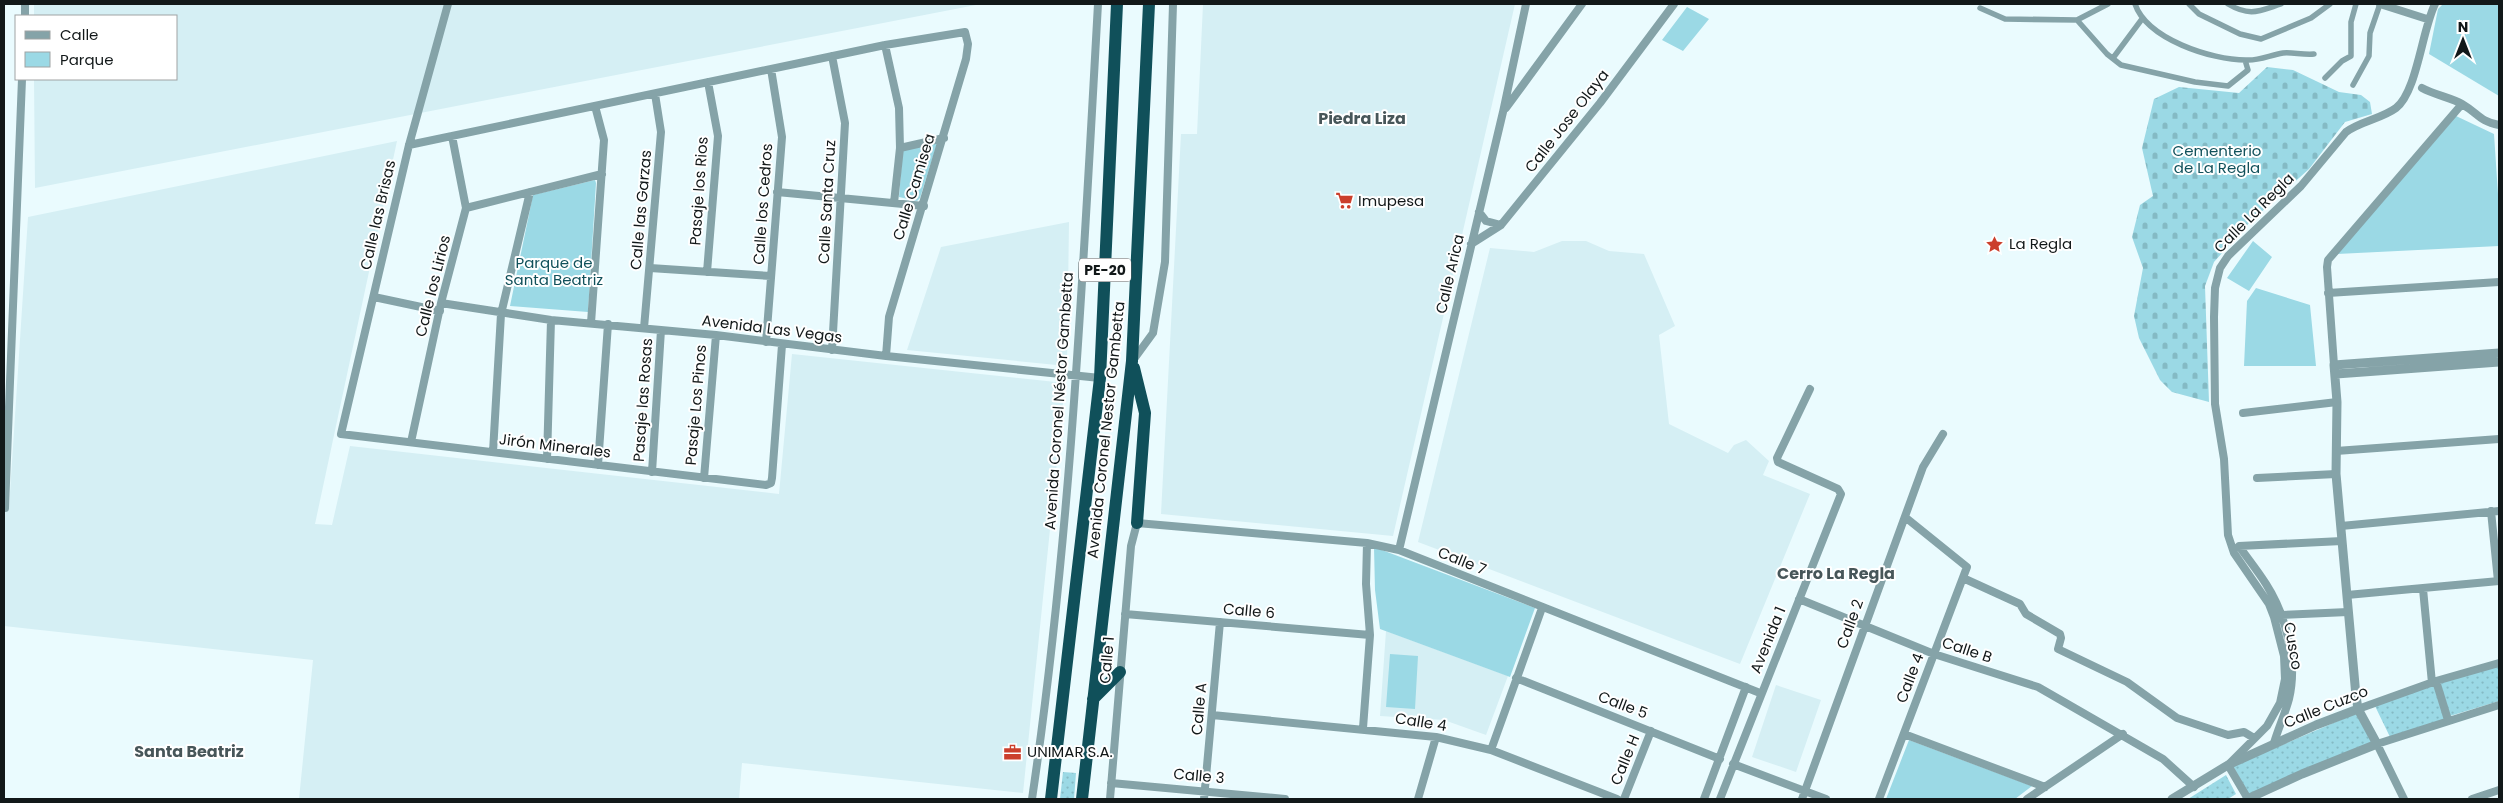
<svg xmlns="http://www.w3.org/2000/svg" width="2503" height="803" font-family="Poppins,sans-serif">
	<style>
		.built { fill: #d5eff4 }
		.grass { fill: url(#grass-dots) }
		.cemetery { fill: url(#cemetery-stones) }
		.park { fill: #9bd9e5 }
		.lines { fill: none; stroke-linecap: round; stroke-linejoin: round }
		.pedestrian { stroke: #85a3a8; stroke-width: 5.5 }
		.minor { stroke: #85a3a8; stroke-width: 8 }
		.tertiary { stroke: #85a3a8; stroke-width: 9 }
		.trunk { stroke: #10505a; stroke-width: 12 }
		.labels { text-anchor: middle; stroke-width: 4; stroke-linejoin: round; paint-order: stroke }
		.shield { fill: #fff; stroke: #595d5e; stroke-width: 1 }
		.shield-label { font-size: 14px; font-weight: bold; fill: #121819 }
		.street-label { font-size: 15px; fill: #121819; stroke: #fff }
		.park-label { font-size: 15px; fill: #11515b; stroke: #fff }
		.poi-label { font-size: 15px; fill: #121819; stroke: #fff; text-anchor: start }
		.neighbourhood-label { font-size: 16px; font-weight: bold; fill: #475659; stroke: #fff }
	</style>
	<defs>
		<pattern id="grass-dots" width="8" height="8" patternUnits="userSpaceOnUse" patternTransform="scale(1.25)"><rect width="8" height="8" fill="#9bd9e5"/><path d="M2 2h.1M6 6h.1" fill="none" stroke="#84bac4" stroke-width="1.8" stroke-linecap="round"/></pattern>
		<pattern id="cemetery-stones" width="16" height="16" patternUnits="userSpaceOnUse" patternTransform="scale(1.25)"><rect width="16" height="16" fill="#9bd9e5"/><path d="M2 7V4a2 2 0 0 1 4 0v3zM10 15v-3a2 2 0 0 1 4 0v3z" fill="#84bac4"/></pattern>
	</defs>
	<rect width="100%" height="100%" fill="#eafbfe"/>
	<path class="built" d="M34 4H981L35 188 34 79H176V16H34Z
		M1203 4H1515L1393 536 1161 514 1181 134H1197Z
		M397 141 315 524 332 525 350 446 779 494 792 354 1065 383 1023 793 742 763 739 799H299L313 660 4 626V508H9L28 217Z
		M1069 222 1067 366 907 350 941 247Z
		M1562 241H1586L1609 251 1644 254 1675 326 1659 335 1669 424 1728 453 1734 445 1746 440 1769 461 1763 475 1810 494 1740 664 1418 542 1490 248 1534 252Z
		M1386 631 1508 676 1486 735 1444 720 1380 716Z
		M1776 685 1821 700 1796 772 1752 757Z"/>
	<path class="grass" d="M2499 666V701L2450 716 2440 682Z
		M2434 684 2445 719 2390 737 2375 706Z
		M2359 712 2375 741 2249 795 2233 766Z
		M1063 772 1076 773 1074 799H1060Z
		M2226 775 2236 794 2228 799H2188Z"/>
	<path class="cemetery" d="M2267 67 2293 70 2339 92 2361 95 2370 102 2372 114 2345 122 2309 169 2249 223 2214 262 2205 286 2209 402 2172 392 2160 380 2139 338 2134 316 2143 268 2132 237 2140 205 2153 196 2142 148 2154 99 2179 87 2239 93Z"/>
	<path class="park" d="M2443 4H2499V96L2429 54 2438 9Z
		M1687 7 1709 19 1683 51 1662 40Z
		M2456 116 2494 134 2499 209V246L2337 254Z
		M934 140 937 144 920 198 917 201 899 197 903 147Z
		M595 180 596 183 588 312 510 306 533 195Z
		M2253 241 2272 257 2249 291 2227 278Z
		M2256 288 2310 305 2316 366H2244L2247 301Z
		M1374 547 1535 608 1510 677 1380 629 1375 590Z
		M1390 654 1418 656 1415 709 1386 707Z
		M1909 740 2032 786 2015 799H1886Z"/>
	<g class="lines">
		<path class="pedestrian" d="M2135 4C2147 39 2211 60 2246 60 2259 61 2270 55 2283 53 2292 52 2303 55 2314 54
			M2189 4 2199 14 2240 34 2261 39 2311 18 2330 4
			M2228 4C2250 17 2259 11 2281 4
			M1980 8 2005 19 2077 20 2108 4
			M2077 20 2107 54 2121 65 2195 82 2228 86 2248 70 2245 60
			M2113 58 2142 19
			M2325 78 2342 61 2351 56V22L2356 4
			M2353 85 2369 56 2370 33 2380 4"/>
		<path class="minor" d="M448 4 409 145 341 434 766 485 771 483 772 478 782 345
			M2380 4 2427 19
			M25 16V4
			M885 45 899 108 900 148 894 203
			M832 56 845 123 832 350
			M2422 88C2435 95 2452 98 2462 104 2479 114 2479 121 2499 125
			M1506 108 1582 4
			M409 145 885 45 965 32 968 44 966 59 889 317 886 356
			M900 148 944 138
			M777 192 924 206
			M466 208 602 174
			M1479 212 1486 221 1501 225
			M1471 244 1501 225 1600 103 1674 4
			M650 268 771 276
			M707 272 718 136 708 82
			M2328 293 2499 282
			M374 297 440 311
			M441 303 551 320 716 335 886 356 1100 378
			M591 323 604 140 595 106
			M644 328 661 132 655 94
			M766 342 782 137 771 69
			M1134 359 1153 333 1165 262 1173 4
			M2334 365 2327 267 2328 260 2462 104
			M2243 413 2337 402
			M411 442 441 303 466 208 452 136
			M2336 451 2499 439
			M493 452 501 314 530 192
			M547 459 551 320
			M598 465 608 324
			M652 472 661 330
			M704 478 716 335
			M2257 478 2336 474
			M5 508 22 79
			M2491 511 2498 581
			M2341 526 2499 511
			M1399 550 1503 112 1526 4
			M1963 578 2020 604 2026 614 2060 634 2061 638 2058 649 2127 682 2177 718 2228 735 2244 732 2254 738
			M2423 589 2432 683
			M2347 595 2499 581
			M1799 599 1934 654 2038 687 2163 759 2194 787
			M1125 614 1370 635
			M2282 615 2348 612
			M1516 678 1720 759
			M2436 681 2448 720
			M2358 709 2436 681 2499 663
			M1212 715 1436 737 1491 750 1617 799
			M1363 728 1370 635 1366 584 1367 543
			M1904 734 2045 787
			M2274 743C2278 729 2285 714 2289 699 2298 662 2286 615 2266 584 2258 571 2248 559 2239 546L2342 541
			M1491 750 1542 608
			M1733 764 1826 799
			M1111 783 1285 799
			M1032 799C1071 536 1083 269 1098 4
			M1110 799 1131 546 1137 523 1367 543 1399 550 1760 693
			M1204 799 1220 622
			M1418 799 1436 737
			M1624 799 1651 731
			M1704 799 1746 687
			M1720 799 1841 494 1838 489 1778 462 1777 458 1810 389
			M1802 799 1923 467 1943 434
			M1879 799 1967 567 1905 517
			M2027 799 2123 734
			M2248 799 2228 765 2267 726 2280 703 2285 679 2284 656 2274 617 2269 604 2234 553 2228 535 2224 459 2215 404 2214 317 2215 288 2220 268 2228 256 2301 186 2346 132C2361 121 2381 119 2396 108 2417 92 2422 30 2435 4
			M2404 799 2377 744 2499 705
			M2472 799 2499 790"/>
		<path class="tertiary" d="M2336 374 2499 362
			M2172 799 2228 765 2316 725 2358 709
			M2247 799 2302 774 2377 744 2358 709 2356 696 2336 474 2337 402 2334 365 2499 353"/>
		<path class="trunk" d="M1134 368 1145 413 1137 523
			M1093 699 1120 672
			M1051 799 1100 378 1117 4
			M1082 799 1132 361 1149 4"/>
	</g>
	<defs>
		<symbol id="supermarket-bare" viewBox="-9 -9 18 18"><path d="M-6-5.5h2.5l.6 2H6L4.5 2H-2.5L-4.4-4H-6ZM-1.5 3.2a1.3 1.3 0 1 0 .1 0ZM3 3.2a1.3 1.3 0 1 0 .1 0Z" fill="#cb3f2c" stroke="#fff" stroke-width="2.5" paint-order="stroke"/></symbol>
		<symbol id="sight-bare" viewBox="-9 -9 18 18"><path d="M0-6L1.8-2.2L6-1.7L2.9 1.2L3.7 5.4L0 3.3L-3.7 5.4L-2.9 1.2L-6-1.7L-1.8-2.2Z" fill="#cb3f2c" stroke="#fff" stroke-width="2.5" paint-order="stroke"/></symbol>
		<symbol id="office-bare" viewBox="-9 -9 18 18"><path d="M-6-3h4V-5.5h4V-3h4V5H-6ZM-1-4.5V-3h2v-1.5ZM-6 0V1H6V0Z" fill="#cb3f2c" stroke="#fff" stroke-width="2.5" paint-order="stroke"/></symbol>
	</defs>
	<g fill-rule="evenodd">
		<use href="#supermarket-bare" x="1332" y="188" width="25" height="25"/>
		<use href="#sight-bare" x="1982" y="232" width="25" height="25"/>
		<use href="#office-bare" x="1000" y="740" width="25" height="25"/>
	</g>
	<g class="labels">
		<rect class="shield" x="1079" y="258.5" width="52" height="23" rx="4"/>
		<g class="shield-label">
			<text x="1105" y="275">PE-20</text>
		</g>
		<g class="street-label">
			<text transform="translate(1567 121) rotate(-52)" y="5">Calle Jose Olaya</text>
			<text transform="translate(914 187) rotate(-73)" y="5">Calle Camisea</text>
			<text transform="translate(699 191) rotate(-86)" y="5">Pasaje los Rios</text>
			<text transform="translate(827 202) rotate(-87)" y="5">Calle Santa Cruz</text>
			<text transform="translate(763 204) rotate(-86)" y="5">Calle los Cedros</text>
			<text transform="translate(641 210) rotate(-85)" y="5">Calle las Garzas</text>
			<text transform="translate(2254 213) rotate(-45)" y="5">Calle La Regla</text>
			<text transform="translate(378 215) rotate(-77)" y="5">Calle las Brisas</text>
			<text transform="translate(1450 274) rotate(-77)" y="5">Calle Arica</text>
			<text transform="translate(433 286) rotate(-76)" y="5">Calle los Lirios</text>
			<text transform="translate(772 329) rotate(7)" y="5">Avenida Las Vegas</text>
			<text transform="translate(643 400) rotate(-86)" y="5">Pasaje las Rosas</text>
			<text transform="translate(1059 401) rotate(-86)" y="5">Avenida Coronel Néstor Gambetta</text>
			<text transform="translate(696 405) rotate(-85)" y="5">Pasaje Los Pinos</text>
			<text transform="translate(1106 430) rotate(-84)" y="5">Avenida Coronel Nestor Gambetta</text>
			<text transform="translate(555 446) rotate(7)" y="5">Jirón Minerales</text>
			<text transform="translate(1462 561) rotate(22)" y="5">Calle 7</text>
			<text transform="translate(1249 611) rotate(5)" y="5">Calle 6</text>
			<text transform="translate(1850 624) rotate(-70)" y="5">Calle 2</text>
			<text transform="translate(1768 640) rotate(-68)" y="5">Avenida 1</text>
			<text transform="translate(2293 646) rotate(80)" y="5">Cusco</text>
			<text transform="translate(1967 650) rotate(18)" y="5">Calle B</text>
			<text transform="translate(1107 660) rotate(-85)" y="5">Calle 1</text>
			<text transform="translate(1910 678) rotate(-69)" y="5">Calle 4</text>
			<text transform="translate(1623 705) rotate(21)" y="5">Calle 5</text>
			<text transform="translate(2326 707) rotate(-22)" y="5">Calle Cuzco</text>
			<text transform="translate(1199 709) rotate(-85)" y="5">Calle A</text>
			<text transform="translate(1421 722) rotate(9)" y="5">Calle 4</text>
			<text transform="translate(1625 760) rotate(-68)" y="5">Calle H</text>
			<text transform="translate(1199 776) rotate(5)" y="5">Calle 3</text>
		</g>
		<g class="park-label">
			<text x="2217" y="156">Cementerio<tspan x="2217" dy="17">de La Regla</tspan></text>
			<text x="554" y="268">Parque de<tspan x="554" dy="17">Santa Beatriz</tspan></text>
		</g>
		<g class="poi-label">
			<text x="1358" y="206">Imupesa</text>
			<text x="2009" y="249">La Regla</text>
			<text x="1027" y="757">UNIMAR S.A.</text>
		</g>
		<g class="neighbourhood-label">
			<text x="1362" y="124">Piedra Liza</text>
			<text x="1836" y="579">Cerro La Regla</text>
			<text x="189" y="757">Santa Beatriz</text>
		</g>
	</g>
	<rect width="2503" height="803" fill="none" stroke="#121819" stroke-width="10"/>
	<rect x="15" y="15" width="162" height="65" fill="#ffffff" stroke="#a0a3a3"/>
	<rect x="25" y="31" width="25" height="8" fill="#85a3a8" stroke="#a0a3a3"/>
	<text x="60" y="40" font-size="15" fill="#121819">Calle</text>
	<rect x="25" y="52" width="25" height="15" fill="#9bd9e5" stroke="#a0a3a3"/>
	<text x="60" y="65" font-size="15" fill="#121819">Parque</text>
	<g transform="translate(2463 40)" stroke="#ffffff" stroke-width="4" paint-order="stroke">
	<path d="M0-4L9 19L0 12L-9 19Z" fill="#121819"/>
	<text y="-8" font-size="14" font-weight="bold" text-anchor="middle" fill="#121819">N</text>
	</g>
</svg>
